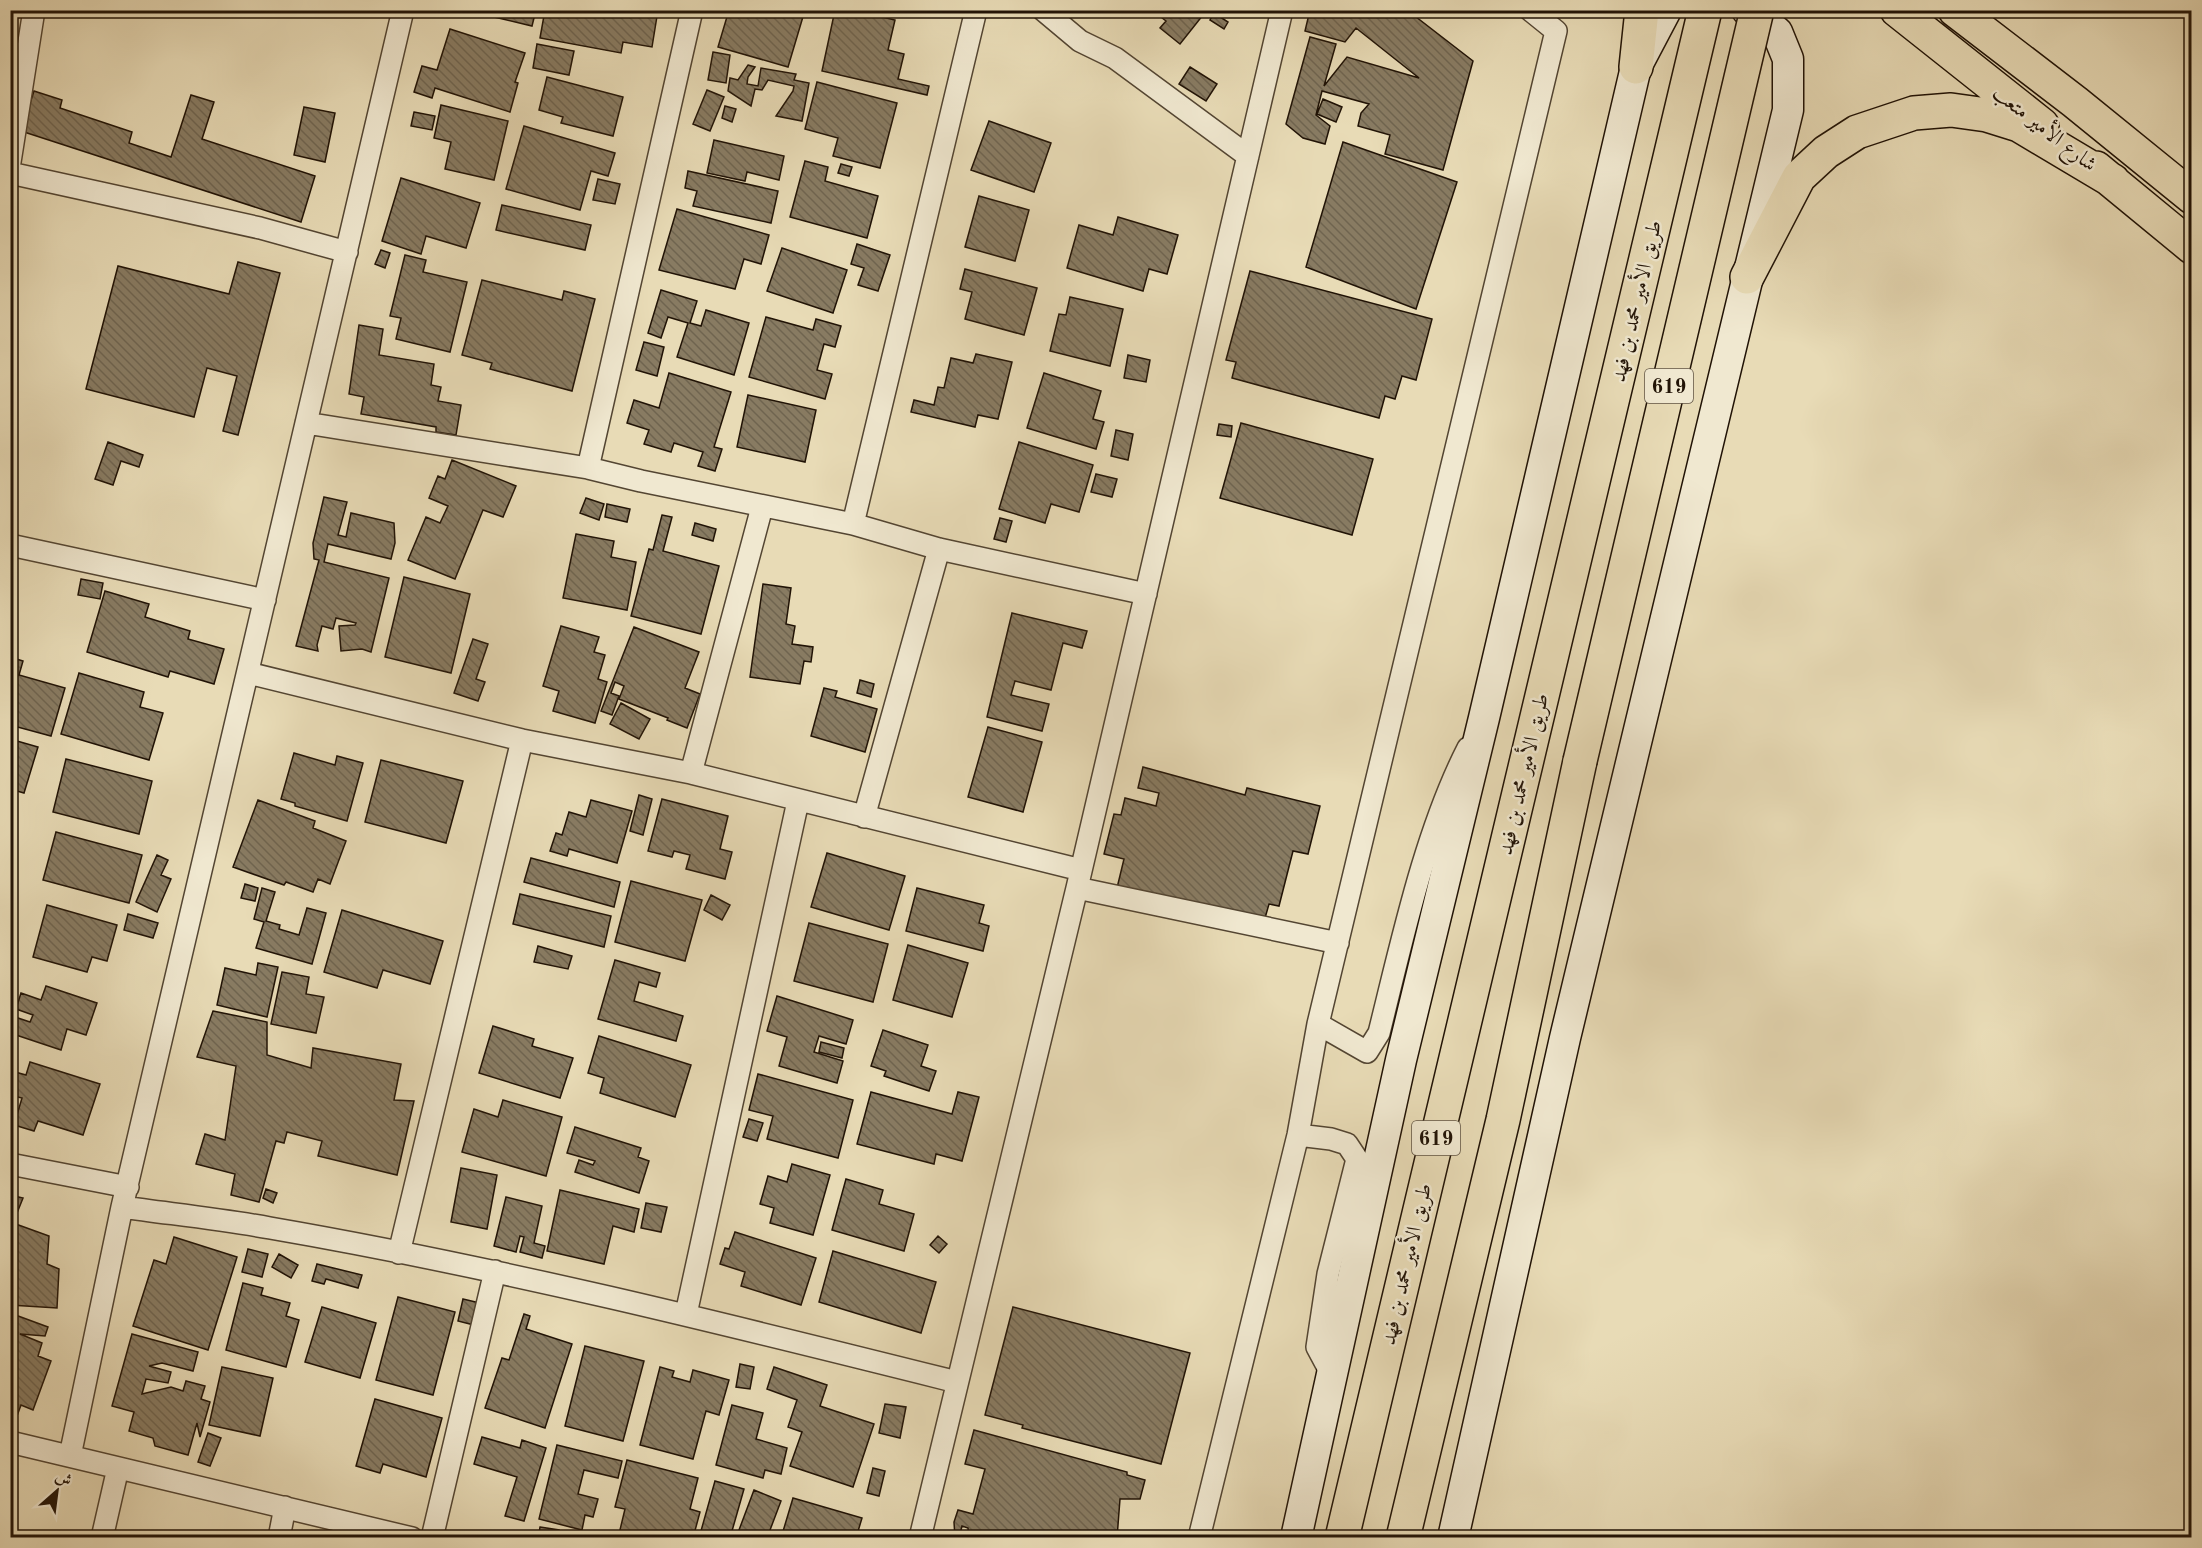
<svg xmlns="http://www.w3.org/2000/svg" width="2202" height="1548" font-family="'Old Standard TT',Amiri,serif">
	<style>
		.building { fill: url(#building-back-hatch); stroke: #211306; stroke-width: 1.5 }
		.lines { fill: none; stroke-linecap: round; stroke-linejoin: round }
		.minor-casing { stroke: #534532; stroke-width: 24 }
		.secondary-casing { stroke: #211306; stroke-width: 33 }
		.primary-casing { stroke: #211306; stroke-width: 36 }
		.motorway-casing { stroke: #211306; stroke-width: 36 }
		.minor { stroke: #f0e8d0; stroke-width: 21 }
		.secondary { stroke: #f0e8d0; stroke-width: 30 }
		.primary { stroke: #e8dbb6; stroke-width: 33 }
		.motorway { stroke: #e8dbb6; stroke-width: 33 }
		.motorway-bridge-casing { stroke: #211306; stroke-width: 36; stroke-linecap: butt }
		.motorway-bridge { stroke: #e8dbb6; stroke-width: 33 }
		.labels { text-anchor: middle; stroke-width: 5; stroke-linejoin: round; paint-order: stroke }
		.shield { fill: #f0e8d0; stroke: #5f5343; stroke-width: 1.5 }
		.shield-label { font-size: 20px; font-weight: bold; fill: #211306 }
		.street-label { font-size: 21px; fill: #211306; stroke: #f0e8d0 }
	</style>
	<defs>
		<pattern id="building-back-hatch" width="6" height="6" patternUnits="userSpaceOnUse" patternTransform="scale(1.5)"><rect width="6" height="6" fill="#887b62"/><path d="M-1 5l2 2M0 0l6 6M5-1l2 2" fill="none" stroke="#6f644f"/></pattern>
	</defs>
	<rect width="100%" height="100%" fill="#e8dbb6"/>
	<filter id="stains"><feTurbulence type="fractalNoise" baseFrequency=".00333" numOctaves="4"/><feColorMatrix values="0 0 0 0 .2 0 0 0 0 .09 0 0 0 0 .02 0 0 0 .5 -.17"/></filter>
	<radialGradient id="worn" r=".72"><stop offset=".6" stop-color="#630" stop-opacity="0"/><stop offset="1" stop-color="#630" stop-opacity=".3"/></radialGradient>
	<path class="building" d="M464 10H536L532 26Z
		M545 10H658L652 47 623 42 621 53 540 38Z
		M729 10H805L788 67 718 47Z
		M835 10H852L895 20 888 50 904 54 898 79 929 86 927 95 822 71Z
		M1152 10H1207L1180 44 1160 28 1166 21Z
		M1310 10H1407L1473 61 1443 170 1385 154 1390 135 1358 126 1361 113 1369 104 1322 91 1316 115 1330 126 1325 144 1303 138 1286 124 1310 37 1336 44 1324 86 1347 57 1419 78 1356 28 1345 42 1305 31Z
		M1214 13 1228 22 1224 29 1210 20Z
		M450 29 525 53 515 82 518 83 510 112 435 88 432 98 414 92 422 66 437 70Z
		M537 44 574 51 569 75 533 68Z
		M713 52 730 55 726 83 708 80Z
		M748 65 755 67 748 77 747 84 758 86 761 68 796 74 794 80 809 83 802 121 776 116 793 91 794 86 768 80 762 90 755 89 751 106 728 91 730 78 738 80Z
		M1190 67 1217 84 1206 101 1179 84Z
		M547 77 623 97 613 136 561 123 563 117 539 110Z
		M817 82 897 103 880 168 833 156 838 138 805 129Z
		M707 90 724 97 710 131 693 124Z
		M34 91 62 100 60 108 132 132 129 143 171 157 191 95 214 102 202 139 315 176 301 222 21 131Z
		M1323 99 1342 107 1336 122 1317 114Z
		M441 105 508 121 494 180 445 169 451 142 434 138Z
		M725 106 736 109 732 122 722 118Z
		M304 107 335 113 325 162 294 155Z
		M414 112 435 116 432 130 411 126Z
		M989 121 1051 143 1034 192 971 170Z
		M524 126 615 153 608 176 591 171 580 210 506 189Z
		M714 140 784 156 779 180 747 172 745 181 707 173Z
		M1343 142 1457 182 1416 309 1306 267Z
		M805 161 828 167 825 181 878 196 867 238 790 217Z
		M841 164 852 167 849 176 838 173Z
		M688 171 778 191 771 223 693 206 697 191 685 188Z
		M401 178 480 203 466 248 426 236 421 254 382 241Z
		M598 179 620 184 615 204 593 200Z
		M979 196 1029 210 1015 261 965 247Z
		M502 205 591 225 585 250 496 230Z
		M677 209 769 235 761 264 744 259 735 289 659 270Z
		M1118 217 1178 235 1167 274 1149 269 1143 291 1067 268 1079 225 1113 235Z
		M857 244 890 255 878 291 858 285 864 268 851 264Z
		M782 248 847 270 833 313 767 291Z
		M381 250 390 253 385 268 375 264Z
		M405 255 426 260 423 272 467 282 450 352 396 339 401 318 390 316Z
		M238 262 280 273 238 435 223 431 237 376 207 368 194 417 86 389 118 266 229 294Z
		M965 269 1037 288 1024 335 965 319 972 292 960 289Z
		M1250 271 1432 319 1416 380 1402 376 1395 399 1385 396 1379 418 1232 378 1236 362 1226 360Z
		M482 280 562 300 564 291 595 299 572 391 490 369 492 363 462 355Z
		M661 290 697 301 690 323 701 326 706 310 749 323 734 375 677 357 688 323 668 317 661 338 648 333Z
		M1070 297 1123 309 1110 366 1050 351 1059 314 1066 315Z
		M766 317 813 330 816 319 841 326 835 347 824 344 817 370 832 374 825 399 749 377Z
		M359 325 383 329 379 355 434 364 431 385 441 387 438 401 461 405 456 435 436 432V427L361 414 364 397 349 394Z
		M644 342 664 347 657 376 636 370Z
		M976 354 1012 362 998 419 978 415 975 427 911 412 914 400 934 405 938 387 944 388 951 358 973 363Z
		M1128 355 1150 360 1146 382 1124 378Z
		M669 373 731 392 714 447 722 449 715 471 698 466 703 452 674 443 671 452 644 444 649 430 627 423 634 400 659 408Z
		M1044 373 1101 391 1093 419 1104 422 1096 449 1027 428Z
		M748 395 816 410 805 462 737 447Z
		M1241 423 1373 459 1352 535 1220 498Z
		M1219 424 1232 426 1231 437 1217 435Z
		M1116 430 1133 434 1128 460 1111 456Z
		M108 442 143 455 139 467 121 461 113 485 95 479Z
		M1019 442 1093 465 1079 512 1051 504 1045 523 999 509Z
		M452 460 516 486 503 517 483 510 455 579 408 560 426 517 440 523 448 506 429 498 438 476 445 479Z
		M1096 474 1117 479 1112 497 1091 492Z
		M324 497 347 502 338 535 346 537 351 513 394 523 395 543 391 559 328 544 324 562 389 578 371 652 362 649 341 651 339 626 355 625 356 623 336 618 333 629 322 626 317 645 318 651 296 646 319 560 314 559 313 543Z
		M586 498 604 504 599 520 580 513Z
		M607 504 630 509 627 522 605 517Z
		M662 515 672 517 663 551 719 566 701 634 631 616 649 549 653 550Z
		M1000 518 1012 521 1006 542 994 539Z
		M695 523 716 529 713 541 692 535Z
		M576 534 614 541 611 557 636 562 627 610 563 598Z
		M404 577 470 594 451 673 385 657Z
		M81 579 103 583 100 599 78 595Z
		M763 584 791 588 786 624 795 626 792 644 813 647 811 662 804 661 800 684 750 677Z
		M105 591 149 604 145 617 190 631 188 639 224 649 214 684 170 671 168 677 87 652Z
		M1012 613 1087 631 1082 648 1063 643 1051 690 1015 681 1011 695 1049 704 1042 731 987 717Z
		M561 626 599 637 594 652 605 655 598 679 607 682 595 723 553 711 559 691 543 686Z
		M634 627 699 652 685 688 700 694 687 728 667 720 668 718 619 699 624 686 615 682 611 693 619 696 612 715 601 711Z
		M473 639 488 644 476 679 485 682 478 701 454 693Z
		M10 657 23 661 19 675 65 688 51 736 10 725Z
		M79 673 144 692 140 707 163 713 149 760 61 734Z
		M860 680 874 684 871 697 857 693Z
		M824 688 837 691 835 697 877 709 865 752 811 736Z
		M621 703 650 719 639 739 610 724Z
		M988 727 1042 742 1023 812 968 797Z
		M10 739 38 747 24 793 10 789Z
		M294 753 335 765 337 756 363 763 347 821 295 806V803L281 799Z
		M66 759 152 781 139 834 53 812Z
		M381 760 463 781 446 843 365 822Z
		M1143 767 1245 795 1247 788 1320 806 1308 854 1293 851 1279 906 1269 904 1263 925 1117 888 1124 859 1104 854 1114 814 1121 815 1125 798 1156 806 1159 793 1138 788Z
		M639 795 652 799 643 835 630 831Z
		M662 799 728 816 720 849 732 852 725 879 686 869 690 855 674 851 672 857 648 851Z
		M258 800 315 821 313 828 346 841 330 884 318 879 313 892 286 882 284 885 233 867Z
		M591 800 632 811 617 863 569 849 567 856 550 851 556 833 562 835 569 812 586 817Z
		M56 832 142 855 129 903 43 880Z
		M827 853 905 876 889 930 811 907Z
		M157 855 168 860 161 875 171 879 157 912 136 902Z
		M531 858 620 882 614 907 524 882Z
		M631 881 702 900 685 961 615 942Z
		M245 884 258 888 255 901 241 898Z
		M262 888 275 892 266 921 280 925 279 929 299 935 307 908 326 913 312 964 256 948 264 922 254 919Z
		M917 888 984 905 979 923 989 926 983 951 906 931Z
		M520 894 611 916 604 947 513 924Z
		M711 895 730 905 722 920 704 910Z
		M47 905 117 925 107 961 92 957 87 972 33 957Z
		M342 910 443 941 430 984 383 970 377 988 324 972Z
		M128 914 158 923 153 938 124 930Z
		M809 923 888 944 873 1002 794 981Z
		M908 945 968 963 952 1017 893 1000Z
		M538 946 572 956 568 969 534 962Z
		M615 960 660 973 656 987 639 982 634 1001 683 1016 676 1041 598 1019Z
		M258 963 278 967 267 1017 217 1005 225 968 256 975Z
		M282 972 309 977 306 994 324 997 316 1033 271 1024Z
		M46 986 97 1003 86 1035 67 1029 61 1050 10 1033 15 1017 30 1022 33 1015 16 1009 21 993 41 1000Z
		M777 996 853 1020 846 1044 819 1036 814 1052 843 1061 837 1083 779 1066 787 1037 767 1031Z
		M213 1011 267 1022V1055L311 1068 313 1048 401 1064 394 1100 414 1101 397 1175 318 1156 322 1141 287 1132 284 1143 276 1141 259 1202 231 1195 235 1174 196 1164 205 1134 225 1140 236 1066 197 1057Z
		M493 1026 534 1039 532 1046 573 1058 560 1098 479 1073Z
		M883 1030 928 1045 921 1066 936 1071 929 1091 884 1076 886 1071 871 1066Z
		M599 1036 691 1065 675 1117 600 1093 604 1078 588 1073Z
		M821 1042 844 1048 842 1058 819 1052Z
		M30 1062 100 1084 83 1135 38 1121 34 1131 14 1125 22 1098 10 1095V1086L15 1072 26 1075Z
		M758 1074 853 1100 838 1158 767 1139 773 1116 749 1110Z
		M871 1092 952 1114 958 1092 979 1097 962 1161 936 1154 934 1164 857 1144Z
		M503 1100 562 1117 546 1176 462 1152 474 1109 498 1117Z
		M749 1119 763 1123 757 1141 743 1137Z
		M575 1127 641 1148 638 1157 649 1161 639 1193 575 1172 579 1160 593 1165 595 1161 567 1153Z
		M792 1164 830 1175 813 1235 770 1223 774 1208 760 1204 768 1176 787 1182Z
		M461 1168 497 1175 487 1229 451 1222Z
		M846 1179 883 1190 879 1204 914 1214 904 1251 832 1230Z
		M266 1189 277 1193 273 1203 263 1198Z
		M560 1190 639 1209 634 1232 613 1226 604 1264 547 1251Z
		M10 1195 23 1198 13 1223 49 1236 47 1264 59 1269 57 1308 10 1305Z
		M506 1197 542 1206 534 1243 545 1246 542 1258 520 1252 524 1237 520 1236 516 1252 494 1246Z
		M646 1203 667 1207 661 1232 641 1228Z
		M735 1232 816 1258 801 1305 741 1286 745 1272 720 1264 725 1248 729 1249Z
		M938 1236 947 1244 939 1253 930 1245Z
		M174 1237 237 1257 208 1350 133 1326 154 1260 166 1264Z
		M248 1249 268 1254 262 1277 242 1272Z
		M833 1251 936 1282 921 1333 819 1302Z
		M279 1254 298 1265 291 1278 272 1267Z
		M317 1264 362 1275 358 1288 326 1279 324 1284 312 1281Z
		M243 1283 263 1288 261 1295 290 1303 286 1316 299 1320 286 1367 226 1350Z
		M398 1297 455 1312 433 1395 376 1380Z
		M463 1299 480 1303 474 1325 458 1321Z
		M322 1307 376 1323 360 1378 305 1362Z
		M1013 1307 1190 1353 1161 1464 1022 1428 1023 1425 985 1415Z
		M10 1313 48 1327 45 1336 20 1334 42 1343 38 1356 51 1361 33 1410 21 1405 17 1416 10 1413Z
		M524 1314 530 1316 526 1329 572 1344 545 1428 485 1408 502 1358 509 1360Z
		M132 1334 198 1352 193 1371 162 1363 149 1366 171 1372 168 1383 146 1379 142 1394 171 1387 183 1391 186 1381 205 1386 201 1399 210 1402 200 1437 197 1423 188 1455 155 1446 153 1438 129 1431 134 1412 112 1406Z
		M585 1346 644 1361 623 1441 565 1426Z
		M740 1364 754 1367 750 1389 736 1387Z
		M222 1367 273 1378 260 1436 209 1425Z
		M660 1367 674 1371 672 1377 690 1382 693 1370 729 1380 719 1415 706 1411 693 1459 640 1445Z
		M774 1367 827 1385 820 1406 874 1424 853 1487 790 1466 802 1432 788 1427 797 1400 767 1389Z
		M375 1399 442 1418 426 1477 383 1464 380 1473 356 1466Z
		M885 1404 906 1407 900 1438 879 1433Z
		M732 1405 763 1413 756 1439 787 1448 781 1474 765 1470 763 1478 716 1465Z
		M974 1430 1127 1472V1475L1145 1480 1140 1499H1120L1117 1538H969L968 1528 962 1526 959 1538H955L954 1522 958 1510 973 1514 985 1469 965 1464Z
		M208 1433 221 1438 210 1466 198 1462Z
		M482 1437 520 1448 522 1440 546 1448 524 1521 505 1516 517 1477 474 1464Z
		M557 1445 622 1461 618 1478 584 1470 578 1494 598 1499 593 1517 585 1515 582 1530 539 1519Z
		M627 1460 698 1478 690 1509 700 1512 693 1538H668L656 1535V1538H633L619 1534 625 1509 615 1507Z
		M873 1468 885 1471 879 1496 867 1493Z
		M715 1481 744 1489 730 1538H699Z
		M754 1490 781 1501 767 1538H736Z
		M793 1498 862 1518 856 1538H781Z
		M540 1527 559 1530 558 1538H538Z"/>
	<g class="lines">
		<defs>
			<path id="minor" d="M1043 10 1080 41 1115 58 1248 156
				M10 162 34 10
				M10 173 260 228 347 252
				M306 423 588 468 641 481 853 524 939 549 1146 594
				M588 468 692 10
				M853 524 976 10
				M10 545 265 600
				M248 673 522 740 691 773 1081 870
				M691 773 762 507
				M864 817 939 549
				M1077 888 1338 943
				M1318 1024 1367 1052 1379 1033C1402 941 1425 832 1468 748
				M1298 1135 1331 1139 1347 1144 1357 1159 1328 1274 1317 1347 1332 1375
				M10 1164 128 1187
				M122 1207C171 1214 221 1219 270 1228 502 1268 729 1325 957 1382
				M399 1253 522 740
				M686 1314 798 801
				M10 1442 412 1538
				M70 1456 122 1207 403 10
				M102 1538 118 1468
				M279 1538 285 1507
				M432 1538 495 1271
				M920 1538 1077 888 1282 10
				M1199 1538 1298 1135 1318 1024 1556 31 1530 10"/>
			<path id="secondary" d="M1296 1538 1401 1060 1484 718 1636 67 1666 10
				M1453 1538 1565 1038 1788 110V59L1777 32 1747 10"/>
			<path id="primary" d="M1897 10 2042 125
				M1955 10 2075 102 2192 197
				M1636 67 1642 10
				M2096 168 2192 247
				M1747 277 1799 177 1826 152 1857 132 1914 113 1951 110 1987 115 2019 125 2113 181"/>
			<path id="motorway" d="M1342 1538 1705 10
				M1403 1538 1503 1120 1580 761"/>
		</defs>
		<use href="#minor" class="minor-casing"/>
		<use href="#secondary" class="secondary-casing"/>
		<use href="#primary" class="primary-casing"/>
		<use href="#motorway" class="motorway-casing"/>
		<use href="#minor" class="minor"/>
		<use href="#secondary" class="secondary"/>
		<use href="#primary" class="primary"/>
		<use href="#motorway" class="motorway"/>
		<defs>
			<path id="motorway-bridge" d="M1580 761 1757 10"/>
		</defs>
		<use href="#motorway-bridge" class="motorway-bridge-casing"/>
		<use href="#motorway-bridge" class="motorway-bridge"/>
	</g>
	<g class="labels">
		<g class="shield">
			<rect x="1645" y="369" width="48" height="34" rx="4.5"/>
			<rect x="1412" y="1121" width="48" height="34" rx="4.5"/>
		</g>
		<g class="shield-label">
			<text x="1669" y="393">619</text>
			<text x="1436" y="1145">619</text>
		</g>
		<g class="street-label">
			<text transform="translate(2045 128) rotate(38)" y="7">شارع الأمير متعب</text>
			<text transform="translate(1636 301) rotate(-77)" y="7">طريق الأمير محمد بن فهد</text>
			<text transform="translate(1523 774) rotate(-77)" y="7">طريق الأمير محمد بن فهد</text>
			<text transform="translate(1406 1264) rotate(-77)" y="7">طريق الأمير محمد بن فهد</text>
		</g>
	</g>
	<rect width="2202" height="1548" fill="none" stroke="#e8dbb6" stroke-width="36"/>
	<rect x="12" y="12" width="2178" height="1524" fill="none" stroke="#211306" stroke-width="3"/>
	<rect x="18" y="18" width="2166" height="1512" fill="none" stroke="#211306" stroke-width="1.5"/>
	<g transform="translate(57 1491) rotate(28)" stroke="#f0e8d0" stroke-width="4.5" paint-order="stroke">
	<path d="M0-4.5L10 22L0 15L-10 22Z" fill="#211306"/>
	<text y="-9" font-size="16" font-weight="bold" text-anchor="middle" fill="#211306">ش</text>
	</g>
	<rect width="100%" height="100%" filter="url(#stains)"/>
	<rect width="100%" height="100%" fill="url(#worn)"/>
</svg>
